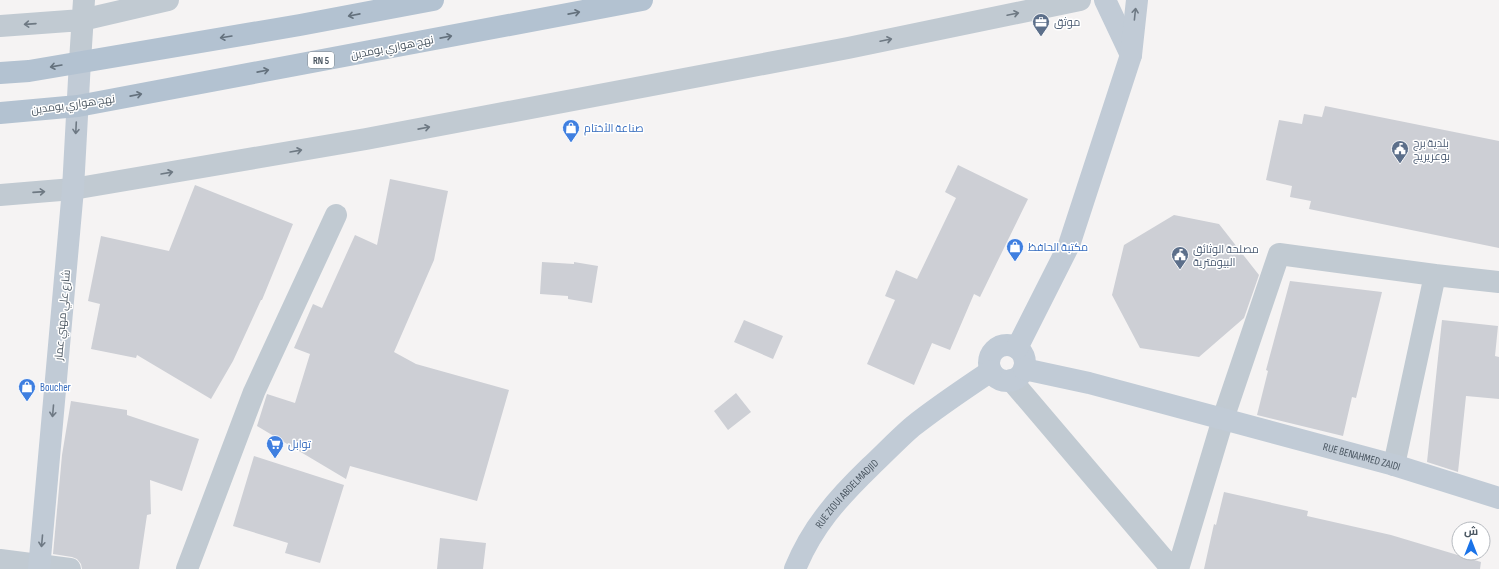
<svg xmlns="http://www.w3.org/2000/svg" width="1499" height="569" font-family="'Sofia Sans Condensed',Cairo,sans-serif">
	<style>
		.building { fill: #cdcfd5 }
		.lines { fill: none; stroke-linecap: round; stroke-linejoin: round }
		.street { stroke: #c1cad2; stroke-width: 22 }
		.secondary { stroke: #c1cbd6; stroke-width: 22 }
		.primary { stroke: #b3c2d1; stroke-width: 22 }
		.oneway { stroke: #64717d }
		.oneway2 { stroke: #6e7983 }
		.oneway3 { stroke: #6e7984 }
		.labels { text-anchor: middle; stroke-width: 3; stroke-linejoin: round; paint-order: stroke }
		.shield { fill: #fff; stroke: #808990; stroke-width: 1 }
		.shield-label { font-size: 10px; font-weight: bold; fill: #4a5661 }
		.service-label { font-size: 11px; fill: #4e5e75; stroke: #fff; text-anchor: start }
		.street-label { font-size: 11px; fill: #4a5661; stroke: #fff }
		.shop-label { font-size: 11px; fill: #366cbe; stroke: #fff; text-anchor: start }
	</style>
	<rect width="100%" height="100%" fill="#f5f3f3"/>
	<path class="building" d="M1325 106 1499 141V248L1309 209 1311 201 1290 197 1292 186 1266 180 1279 120 1302 124 1304 114 1322 117Z
		M958 165 1028 199 980 297 974 294 950 350 932 343 914 385 867 364 895 300 885 296 896 270 917 279 956 198 945 192Z
		M390 179 448 191 434 260 394 352 416 364 509 390 477 501 350 466 346 479 257 426 267 394 295 403 310 354 294 348 313 304 322 308 355 235 377 245Z
		M195 185 293 224 262 300H261L233 361 211 399 137 355 136 358 91 349 100 304 88 301 101 236 169 251Z
		M1174 215 1219 224 1259 275 1244 318 1199 357 1140 348 1112 295 1124 245Z
		M542 262 574 264V262L598 266 592 303 568 299V296L540 294Z
		M1290 281 1382 292 1356 398 1352 397 1343 436 1257 415 1268 371 1266 370Z
		M744 320 783 336 773 359 734 342Z
		M1442 320 1498 326 1495 356 1499 357V399L1466 396 1458 472 1427 462Z
		M736 393 751 412 728 430 714 411Z
		M71 401 127 410V415L199 439 182 491 150 480 151 514 147 515 139 569H82L81 564 77 559 72 557 53 554 62 455Z
		M254 456 344 485 320 563 285 553 288 543 233 526Z
		M1224 492 1308 511 1307 516 1391 535 1481 562 1480 569H1204L1214 524 1216 525Z
		M440 538 486 543 483 569H437Z"/>
	<g class="lines">
		<path class="street" d="M0 26 82 20 168 0
			M80 61 84 0
			M0 195 73 189 366 139 848 48 1080 0
			M1435 275 1499 282
			M1011 380 1172 569
			M0 560 70 569
			M187 569 254 392 336 215
			M1178 569 1223 419 1279 254 1435 275 1394 465"/>
		<g class="secondary">
			<path d="M1105 0 1131 55"/>
			<circle cx="1007" cy="363" r="18"/>
			<path d="M1017 348 1069 245 1131 55 1137 0"/>
			<path id="s1" d="M1024 369 1089 383 1394 465 1499 498"/>
			<path d="M39 569 73 189 80 61"/>
			<path id="s2" d="M795 569C812 527 838 498 870 467 884 454 897 440 912 427 937 407 964 389 991 371"/>
		</g>
		<path class="primary" d="M0 73 29 71 300 25 433 0
			M0 113 78 106 642 0"/>
	</g>
	<defs><path id="oneway-shaft" d="M-6 0H5M1.5-3L5.5 0L1.5 3" fill="none" stroke-width="1.6" stroke-linecap="round" stroke-linejoin="round"/></defs>
	<g class="oneway">
		<use href="#oneway-shaft" transform="translate(574 13) rotate(-11)"/>
		<use href="#oneway-shaft" transform="translate(354 15) rotate(169)"/>
		<use href="#oneway-shaft" transform="translate(226 37) rotate(171)"/>
		<use href="#oneway-shaft" transform="translate(446 37) rotate(-11)"/>
		<use href="#oneway-shaft" transform="translate(56 66) rotate(170)"/>
		<use href="#oneway-shaft" transform="translate(263 71) rotate(-11)"/>
		<use href="#oneway-shaft" transform="translate(136 95) rotate(-11)"/>
	</g>
	<g class="oneway2">
		<use href="#oneway-shaft" transform="translate(1013 14) rotate(-12)"/>
		<use href="#oneway-shaft" transform="translate(30 24) rotate(176)"/>
		<use href="#oneway-shaft" transform="translate(886 40) rotate(-12)"/>
		<use href="#oneway-shaft" transform="translate(424 128) rotate(-11)"/>
		<use href="#oneway-shaft" transform="translate(296 151) rotate(-10)"/>
		<use href="#oneway-shaft" transform="translate(167 173) rotate(-10)"/>
		<use href="#oneway-shaft" transform="translate(39 192) rotate(-4)"/>
	</g>
	<g class="oneway3">
		<use href="#oneway-shaft" transform="translate(1135 14) rotate(-84)"/>
		<use href="#oneway-shaft" transform="translate(76 128) rotate(93)"/>
		<use href="#oneway-shaft" transform="translate(53 411) rotate(95)"/>
		<use href="#oneway-shaft" transform="translate(42 541) rotate(95)"/>
	</g>
	<defs>
		<symbol id="office-pin" viewBox="-11 -11 22 30"><path d="M0 17L-7.5 6A9.5 9.5 0 1 1 7.5 6Z" fill="#5c6f8a" stroke="#fff"/><path d="M-6-3h4V-5.5h4V-3h4V5H-6ZM-1-4.5V-3h2v-1.5ZM-6 0V1H6V0Z" fill="#fff"/></symbol>
		<symbol id="shop-pin" viewBox="-11 -11 22 30"><path d="M0 17L-7.5 6A9.5 9.5 0 1 1 7.5 6Z" fill="#3f7fe0" stroke="#fff"/><path d="M-5-2.5h2.3a2.7 3.5 0 0 1 5.4 0H5L5.5 6h-11ZM-1.5-2.5h3a1.5 2.3 0 0 0-3 0Z" fill="#fff"/></symbol>
		<symbol id="civic-pin" viewBox="-11 -11 22 30"><path d="M0 17L-7.5 6A9.5 9.5 0 1 1 7.5 6Z" fill="#5c6f8a" stroke="#fff"/><path d="M-.6-6.5H3V-4.5H.6V-3L4-1V1h2V6H-6V1h2V-1L-.6-3ZM-1.2 2.5V6h2.4V2.5Z" fill="#fff"/></symbol>
		<symbol id="supermarket-pin" viewBox="-11 -11 22 30"><path d="M0 17L-7.5 6A9.5 9.5 0 1 1 7.5 6Z" fill="#3f7fe0" stroke="#fff"/><path d="M-6-5.5h2.5l.6 2H6L4.5 2H-2.5L-4.4-4H-6ZM-1.5 3.2a1.3 1.3 0 1 0 .1 0ZM3 3.2a1.3 1.3 0 1 0 .1 0Z" fill="#fff"/></symbol>
	</defs>
	<g fill-rule="evenodd">
		<use href="#office-pin" x="1031" y="12" width="20" height="27"/>
		<use href="#shop-pin" x="561" y="118" width="20" height="27"/>
		<use href="#civic-pin" x="1390" y="139" width="20" height="27"/>
		<use href="#shop-pin" x="1005" y="237" width="20" height="27"/>
		<use href="#civic-pin" x="1170" y="245" width="20" height="27"/>
		<use href="#shop-pin" x="17" y="377" width="20" height="27"/>
		<use href="#supermarket-pin" x="265" y="434" width="20" height="27"/>
	</g>
	<g class="labels">
		<rect class="shield" x="308" y="52" width="26" height="16" rx="3"/>
		<g class="shield-label">
			<text x="321" y="64">RN 5</text>
		</g>
		<g class="service-label">
			<text x="1054" y="26">موثق</text>
			<text x="1413" y="147">بلدية برج<tspan x="1413" dy="13">بوعريريج</tspan></text>
			<text x="1193" y="253">مصلحة الوثائق<tspan x="1193" dy="13">البيومترية</tspan></text>
		</g>
		<g class="street-label">
			<text transform="translate(392 47) rotate(-11)" y="4">نهج هواري بومدين</text>
			<text transform="translate(73 104) rotate(-8)" y="4">نهج هواري بومدين</text>
			<text transform="translate(62 315) rotate(-85)" y="4">شارع علي مهني عمار</text>
			<text dy="4" stroke="none"><textPath href="#s1" startOffset="349">RUE BENAHMED ZAIDI</textPath></text>
			<text dy="4" stroke="none"><textPath href="#s2" startOffset="92">RUE ZIOUI ABDELMADJID</textPath></text>
		</g>
		<g class="shop-label">
			<text x="584" y="132">صناعة الأختام</text>
			<text x="1028" y="251">مكتبة الحافظ</text>
			<text x="40" y="391">Boucher</text>
			<text x="288" y="448">توابل</text>
		</g>
	</g>
	<g transform="translate(1471 541)"><circle r="19" fill="#ffffff" stroke="#b7bbc0"/>
	<path d="M0-3L7 15L0 10L-7 15Z" fill="#1a73e8"/>
	<text y="-6" font-size="11" font-weight="bold" text-anchor="middle" fill="#4a5661">ش</text>
	</g>
</svg>
